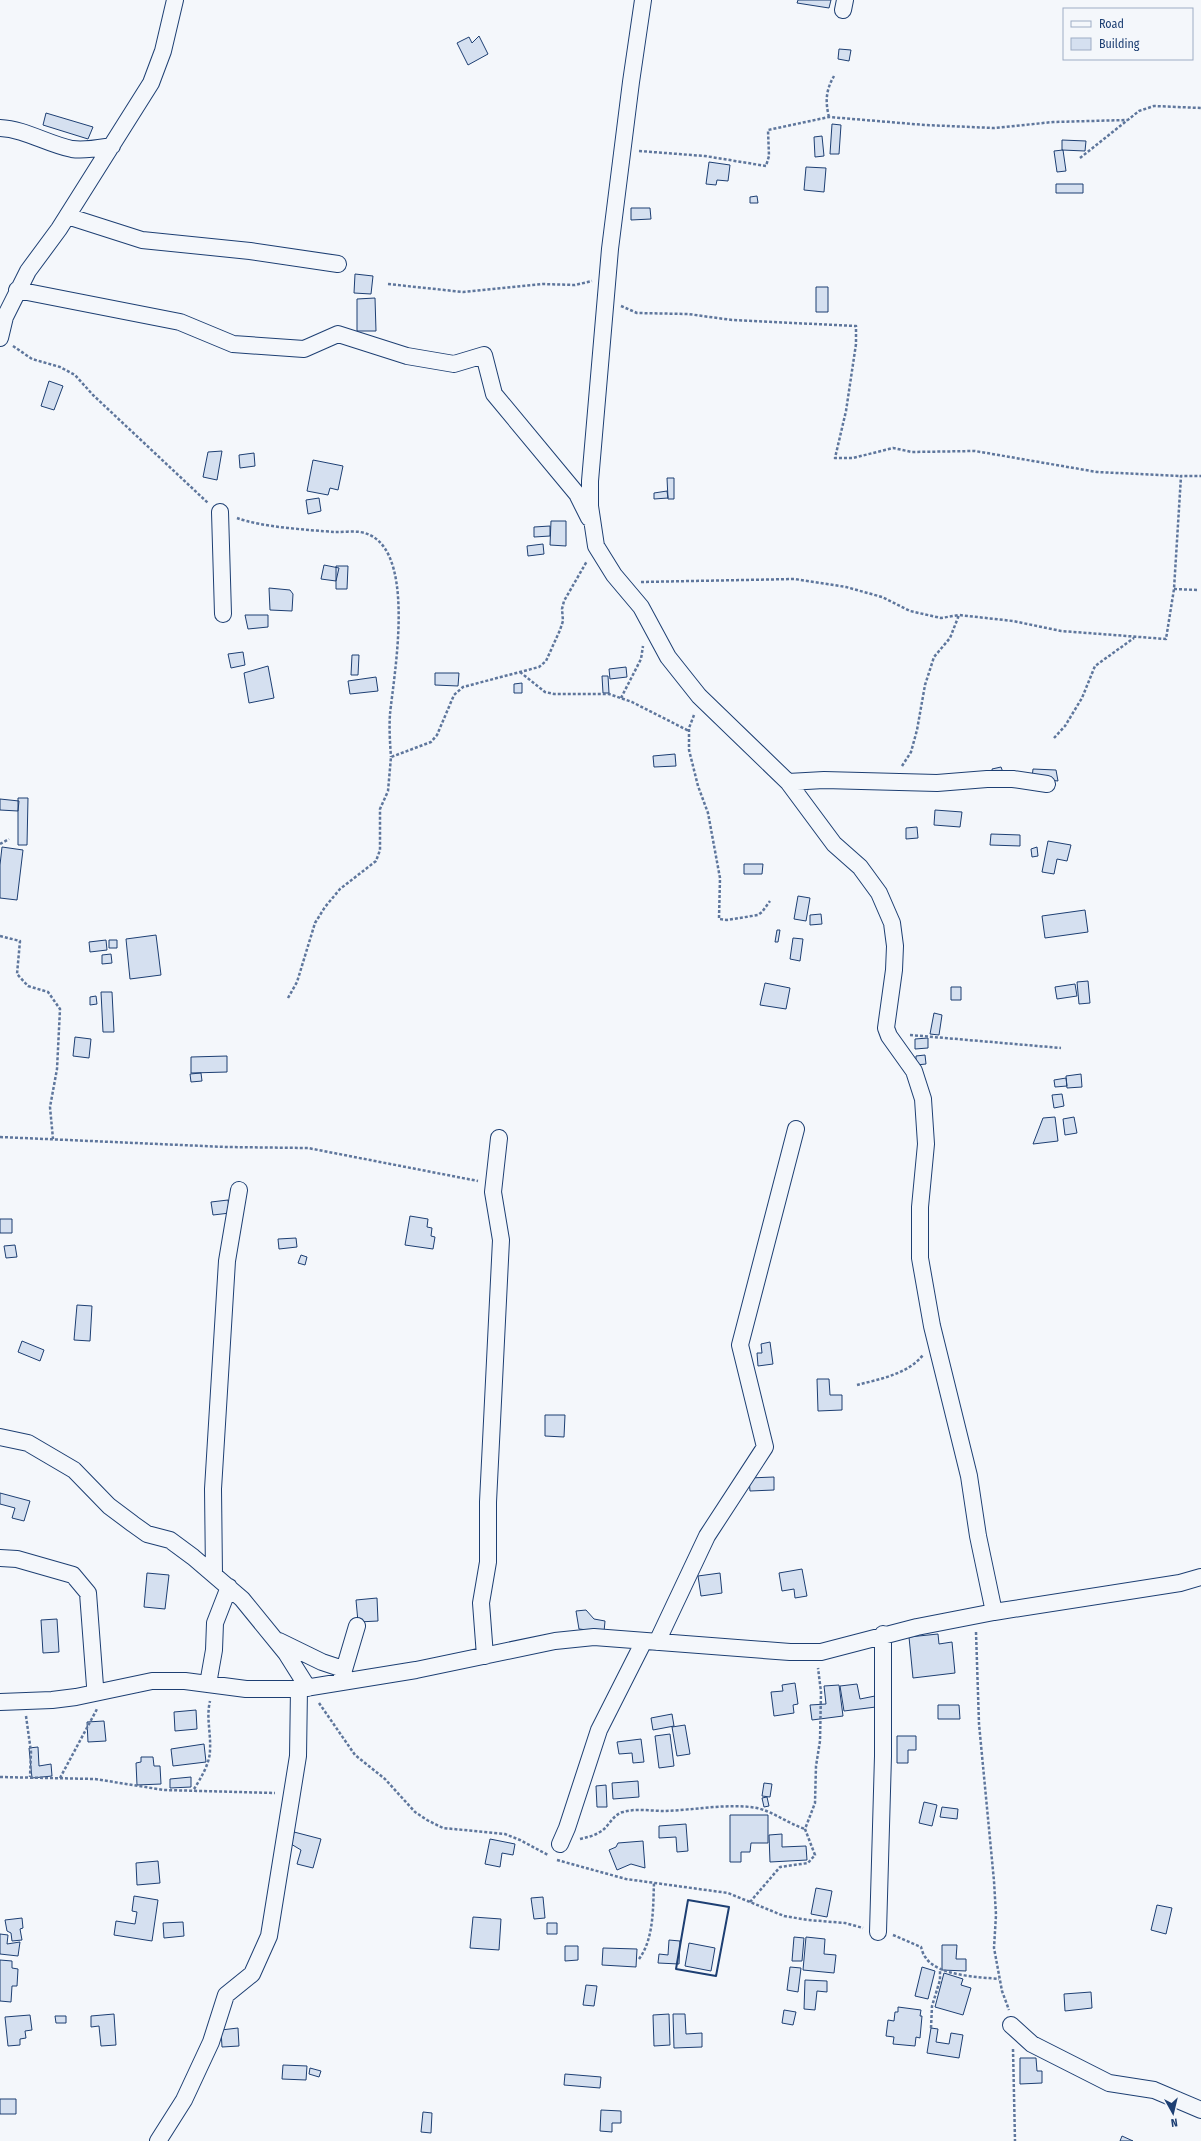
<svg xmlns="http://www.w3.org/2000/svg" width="1201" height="2141" font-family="'Fira Sans Condensed',sans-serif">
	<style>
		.building { fill: #d5e0f0; stroke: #1d3f73 }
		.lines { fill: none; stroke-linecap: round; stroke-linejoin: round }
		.street-casing { stroke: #1d3f73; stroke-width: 18 }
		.path { stroke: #5e769c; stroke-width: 2.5; stroke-dasharray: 3 2; stroke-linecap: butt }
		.street { stroke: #f4f7fb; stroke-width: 16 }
		.wall { stroke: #1d3f73; stroke-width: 2 }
	</style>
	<rect width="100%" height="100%" fill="#f4f7fb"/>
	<path class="building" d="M798 0H831L829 8 797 3Z
		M479 36 488 54 468 65 457 43 469 37 472 43Z
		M839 49 851 50 849 61 838 59Z
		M46 113 93 127 88 139 43 125Z
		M832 124 841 125 839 154H830Z
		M822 136 824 156 815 157 814 137Z
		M1062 140 1086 141 1085 151 1062 150Z
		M1063 150 1066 171 1057 172 1054 151Z
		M709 162 730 165 728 181 717 180 716 185 706 184Z
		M806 167 826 168 824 192 804 190Z
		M1056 184H1083V193H1056Z
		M757 196 758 203H750V197Z
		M631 208H650L651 219 631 220Z
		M355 274 373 276 371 294 354 293Z
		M816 287H828V312H816Z
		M375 298 376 331H357V299Z
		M49 381 63 386 54 410 41 406Z
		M222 451 217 480 203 477 208 452Z
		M254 453 255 466 240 468 239 455Z
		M313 460 343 466 338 490 330 488 328 495 307 491Z
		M667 478H674V499H668Z
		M667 491 668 498 654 499V493Z
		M319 498 321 511 308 514 306 500Z
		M551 521H566V546L550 545Z
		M550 526V536L534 537V527Z
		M543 544 544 554 528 556 527 546Z
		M324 565 339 568 336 581 321 579Z
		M336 566H348L347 589H336Z
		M269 588 290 590 293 594 292 611 270 610Z
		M245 615H268V627L248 629Z
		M243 652 245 665 231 668 228 654Z
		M352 655H359L358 675H351Z
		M268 666 274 698 249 703 244 673Z
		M626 667 627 677 610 679 609 669Z
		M435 673H459L458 686 435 685Z
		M602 676H608L609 693H603Z
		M376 677 378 691 350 694 348 681Z
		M522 683V693H514V684Z
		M675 754 676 766 654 767 653 756Z
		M1001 767 1004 775 993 776 992 769Z
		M1033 769 1056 770 1058 781 1032 778Z
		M18 798H28L27 845H18Z
		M0 799 19 801 18 811 0 810Z
		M935 810 962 812 960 827 934 825Z
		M917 827 918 838 906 839V828Z
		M991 834 1020 835V846L990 845Z
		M1048 841 1071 845 1067 861 1057 859 1054 874 1042 872Z
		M2 847 23 850 17 900 0 898V865Z
		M1037 847 1038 856 1032 857 1031 849Z
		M744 864H763L762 874H744Z
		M798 896 810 898 806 921 794 919Z
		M1085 910 1088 932 1045 938 1042 916Z
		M821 914 822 924 810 925V915Z
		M777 930H780L778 942H775Z
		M156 935 161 975 130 979 126 939Z
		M793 938 803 939 800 961 790 959Z
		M106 940 107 950 90 952 89 942Z
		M109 940H117V948H109Z
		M111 954 112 963 102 964V955Z
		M1088 981 1090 1003 1079 1004 1077 982Z
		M765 983 790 988 786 1009 760 1005Z
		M1075 984 1077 996 1057 999 1055 987Z
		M951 987H961V1000H951Z
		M101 992H112L114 1032H103Z
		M96 996 97 1004 90 1005V997Z
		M934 1013 942 1015 939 1035 930 1034Z
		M75 1037 91 1039 89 1058 73 1056Z
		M928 1038V1048L915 1049V1039Z
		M925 1055 926 1064 916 1065V1056Z
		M227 1056V1072L191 1073V1057Z
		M201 1073 202 1081 191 1082 190 1074Z
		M1081 1074 1082 1087 1067 1088 1066 1076Z
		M1066 1078 1067 1086 1055 1087 1054 1080Z
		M1062 1094 1064 1106 1054 1108 1052 1095Z
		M1055 1117 1058 1141 1033 1144 1043 1118Z
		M1074 1117 1077 1133 1065 1135 1063 1119Z
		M228 1200 230 1213 213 1215 211 1202Z
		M410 1216 428 1219 427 1227 432 1228 431 1236 435 1237 433 1249 405 1245Z
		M0 1219H12V1233H0Z
		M296 1238 297 1247 279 1249 278 1239Z
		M15 1245 17 1257 6 1258 4 1246Z
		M301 1255 307 1257 305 1265 298 1263Z
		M77 1305 92 1306 90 1341 74 1340Z
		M22 1341 44 1350 40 1361 18 1352Z
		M770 1342 773 1364 758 1366 757 1353H762L761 1344Z
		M817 1379H829L830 1395H842V1410L818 1411Z
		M545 1415H565L564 1437 545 1436Z
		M774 1477V1490L750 1491 749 1478Z
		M0 1493 30 1501 24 1521 12 1518 15 1508 0 1504Z
		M802 1569 807 1596 795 1598 794 1589 782 1591 779 1573Z
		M147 1573 169 1575 165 1609 144 1607Z
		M720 1573 722 1593 701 1596 698 1576Z
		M377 1598 378 1621 358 1622 356 1600Z
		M586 1610 594 1619 605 1621 604 1632 579 1629 576 1611Z
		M57 1619 59 1652 43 1653 41 1620Z
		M938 1634 939 1644 952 1642 955 1673 913 1678 909 1637Z
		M795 1683 798 1704 793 1705 794 1713 774 1716 771 1692 783 1691 782 1685Z
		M857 1684 860 1699 875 1696 876 1707 844 1711 840 1686Z
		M839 1685 843 1716 812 1720 810 1705 826 1704 824 1686Z
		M938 1705H959L960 1719H938Z
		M196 1710 197 1729 175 1731 174 1712Z
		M672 1714 674 1726 653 1730 651 1718Z
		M104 1721 106 1741 88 1742 87 1722Z
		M685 1725 690 1754 677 1756 672 1727Z
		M670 1734 674 1766 659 1768 655 1736Z
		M897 1736H916V1750H908V1763H897Z
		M641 1739 644 1762 633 1763 632 1753 619 1754 617 1742Z
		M204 1744 206 1762 173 1766 171 1749Z
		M38 1747 39 1766 51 1764 52 1776 32 1778 29 1748Z
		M141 1757H153L154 1766H160L161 1784 137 1785 136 1763 141 1762Z
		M191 1777V1787L170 1788V1779Z
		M638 1781 639 1797 613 1799 612 1783Z
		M764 1783 772 1784 770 1797 762 1796Z
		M606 1785 607 1807H597L596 1786Z
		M767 1797 769 1806 764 1807 762 1798Z
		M924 1802 937 1805 932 1826 919 1823Z
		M942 1807 958 1809 957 1819 940 1817Z
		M730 1815H768V1843H751L750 1852H741V1862H730Z
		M686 1824 688 1851 677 1852 676 1837 659 1838V1826Z
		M294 1832 321 1839 313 1868 297 1864 301 1850 291 1844Z
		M782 1834V1847L806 1846 807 1860 770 1862 769 1835Z
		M490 1839 515 1844 513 1855 502 1853 500 1867 485 1864Z
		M643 1841 645 1868 631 1864 617 1870 609 1850 616 1847 618 1843Z
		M158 1861 160 1883 137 1885 136 1863Z
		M816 1888 832 1891 827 1917 811 1914Z
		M134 1896 158 1900 152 1941 114 1935 116 1921 135 1924 137 1912 132 1911Z
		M543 1897 545 1918 534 1919 531 1898Z
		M1157 1905 1172 1908 1166 1934 1151 1930Z
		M473 1917 501 1919 499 1950 470 1948Z
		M22 1918 23 1928 20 1929 22 1940 12 1941 11 1933 7 1931 5 1920Z
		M183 1922 184 1936 164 1938 163 1923Z
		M547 1923H557V1934H547Z
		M0 1934 8 1935 7 1944 20 1942 18 1956 0 1954Z
		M794 1937 804 1938 802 1961H792Z
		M806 1937 825 1939 824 1954 836 1955 834 1973 803 1970Z
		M669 1940 680 1941 679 1964 658 1963 659 1954 668 1955Z
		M689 1943 715 1948 711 1971 685 1966Z
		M942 1945H957L956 1959H966V1971L942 1970Z
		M565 1946H578V1960L565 1961Z
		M603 1948 637 1949 636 1967 602 1965Z
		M0 1960 12 1961V1968L18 1969 17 1986H12L11 2002 0 2001Z
		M790 1967 801 1968 798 1992 787 1990Z
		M922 1967 935 1971 928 1999 915 1996Z
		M944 1973 963 1979 961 1985 971 1988 963 2015 935 2007Z
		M805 1980 827 1981V1992L817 1991 815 2010 804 2009Z
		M586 1985 597 1986 594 2006 583 2005Z
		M1091 1992 1092 2008 1065 2011 1064 1994Z
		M898 2007 921 2010 920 2016H922L920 2038 916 2037 915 2046 893 2044 894 2037 886 2036 888 2020 894 2021 895 2012H898Z
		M784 2010 796 2012 793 2025 782 2023Z
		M114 2014 116 2045 101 2046 99 2026 91 2027V2016Z
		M669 2014 670 2045 654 2046 653 2015Z
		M673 2014H685L686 2034 702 2033V2047L674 2048Z
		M30 2015 32 2030 25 2031 26 2038 20 2039V2045L8 2046 5 2017Z
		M55 2016H66V2023H56Z
		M238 2028 239 2046 222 2047 221 2030Z
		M931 2028 938 2029 936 2042 949 2044 951 2033 963 2035 959 2058 927 2053Z
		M1020 2058H1036L1037 2071H1042V2083L1020 2084Z
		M283 2065 307 2066 306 2080 282 2079Z
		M310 2068 321 2071 319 2077 309 2074Z
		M565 2074 601 2077 600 2088 564 2085Z
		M0 2099H16V2114H0Z
		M601 2110 621 2111V2123H612V2132L600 2131Z
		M423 2112 432 2113 431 2133 421 2132Z
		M1122 2136 1133 2141H1120Z"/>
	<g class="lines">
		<defs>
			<path id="street" d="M643 0 631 82 610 249 590 481V506L596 546 614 575 641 607 668 657 699 696 788 782 834 844 860 867 879 893 892 923 895 946 894 970 886 1028 889 1036 914 1071 923 1099 926 1144 920 1207V1258L932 1326 969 1476 978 1536 994 1612
				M843 10 845 0
				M0 128C25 129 47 144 72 149 85 151 99 148 112 146
				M67 216 142 240 250 251 338 264
				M17 290 180 322 233 344 304 349 338 334 407 356 454 364 484 355 494 394 577 494 589 518
				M0 338 5 317 28 271 59 229 151 83 163 51 175 0
				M220 512 223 614
				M788 782 824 780 937 783 987 779H1013L1047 784
				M0 1437 28 1443 74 1470 109 1506 133 1524 147 1534 170 1540 193 1557 242 1599 286 1653 308 1688
				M0 1558 17 1559 73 1575 88 1593 95 1686
				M214 1574 213 1489 227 1261 239 1190
				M279 1641 322 1662 343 1669
				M657 1642 707 1536 765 1447 740 1345 796 1129
				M485 1656 481 1603 488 1562V1502L501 1240 493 1192 499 1138
				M341 1680 357 1626
				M208 1684 214 1650 215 1623 229 1587
				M0 1702 52 1700 76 1697 152 1681H185L246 1689H299L416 1670 555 1641 594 1637 790 1652H821L917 1627 994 1612 1180 1583 1201 1577
				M560 1844 567 1828 599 1730 644 1641
				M878 1932 883 1756V1634
				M1011 2025 1032 2044 1109 2083 1154 2090 1201 2110
				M158 2141 184 2100 211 2042 226 1995 252 1974 269 1936 298 1756 299 1689"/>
		</defs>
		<use href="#street" class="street-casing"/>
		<path class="path" d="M829 117C825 101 826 90 834 76
			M639 151 705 156 766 166 769 156 768 130 829 117 925 125 994 128 1053 122 1127 120
			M1080 158 1139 111 1154 106 1201 108
			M388 284 463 292 543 284 575 285 592 281
			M621 306 637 313 688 314 732 320 856 326V344L846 411 835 458H853L893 448 912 452 975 451 1097 472 1181 476
			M13 346 32 359 60 367 75 375 93 395 208 503
			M237 518C261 527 308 530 335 532 343 532 352 531 360 532 419 541 394 673 390 714 389 728 390 743 391 757
			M641 582 795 579 846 587 882 597 910 611 941 618 959 615
			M1174 589 1198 590
			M520 672 545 692 554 694H609L632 702 689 731
			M621 698 641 659 643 646
			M694 715 689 728V750L698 786 708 813 720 878 719 919 727 920 758 915 762 912 770 901
			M1054 738 1065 726 1082 698 1095 666 1134 638
			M902 766 911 752 917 730 925 685 934 657 950 638 959 615 1013 621 1061 631 1166 639 1174 589 1181 476H1201
			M0 844 9 839
			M0 936 20 941 17 974 28 986 48 992 60 1009 57 1069 50 1107 53 1139
			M288 998 297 982 315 923 325 907 340 889 376 861 380 850V809L388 791 391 757 431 742 437 735 454 695 463 687 539 667 546 661 560 630 563 621 562 609 564 601 587 561
			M910 1035 1061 1048
			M0 1137 226 1147 308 1148 478 1181
			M857 1385C880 1379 908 1374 923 1355
			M976 1632 979 1724 994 1881 996 1915 994 1948 1002 1991 1009 2010
			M319 1703 355 1755 385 1779 415 1812 427 1820 443 1828 505 1834 520 1840 548 1855
			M26 1716 31 1752 30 1777
			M0 1777 95 1779 164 1790 275 1793
			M60 1778 97 1709
			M194 1789C201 1778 210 1763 210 1750 211 1732 206 1718 210 1701
			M580 1839C587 1837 594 1836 600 1832 609 1827 612 1815 623 1812 636 1808 651 1811 665 1811 695 1810 728 1803 757 1808 774 1812 787 1823 805 1829
			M557 1860 626 1879 728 1893 784 1916 808 1920 845 1923 863 1928
			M750 1902 780 1867 808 1863 815 1855 805 1829 815 1803 816 1766 820 1741 821 1692 818 1668
			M893 1935 921 1947C922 1950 923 1955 926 1958 938 1976 979 1977 999 1979
			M639 1959C654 1939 653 1907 654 1883
			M931 2028 932 2006 940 1980V1970
			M1013 2049 1015 2141"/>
		<use href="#street" class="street"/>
		<path class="wall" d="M688 1900 729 1907 716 1976 676 1969Z"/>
	</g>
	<rect x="1063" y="8" width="130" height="52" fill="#f4f7fb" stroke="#9eadc5"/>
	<rect x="1071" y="21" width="20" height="6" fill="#f4f7fb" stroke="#9eadc5"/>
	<text x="1099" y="28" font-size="12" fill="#1d3f73">Road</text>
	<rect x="1071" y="38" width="20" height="12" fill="#d5e0f0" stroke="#9eadc5"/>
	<text x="1099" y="48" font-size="12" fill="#1d3f73">Building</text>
	<g transform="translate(1173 2113) rotate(172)" stroke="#f4f7fb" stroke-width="3" paint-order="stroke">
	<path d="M0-3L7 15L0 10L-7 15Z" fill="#1d3f73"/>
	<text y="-6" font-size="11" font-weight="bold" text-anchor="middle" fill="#1d3f73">N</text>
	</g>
</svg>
